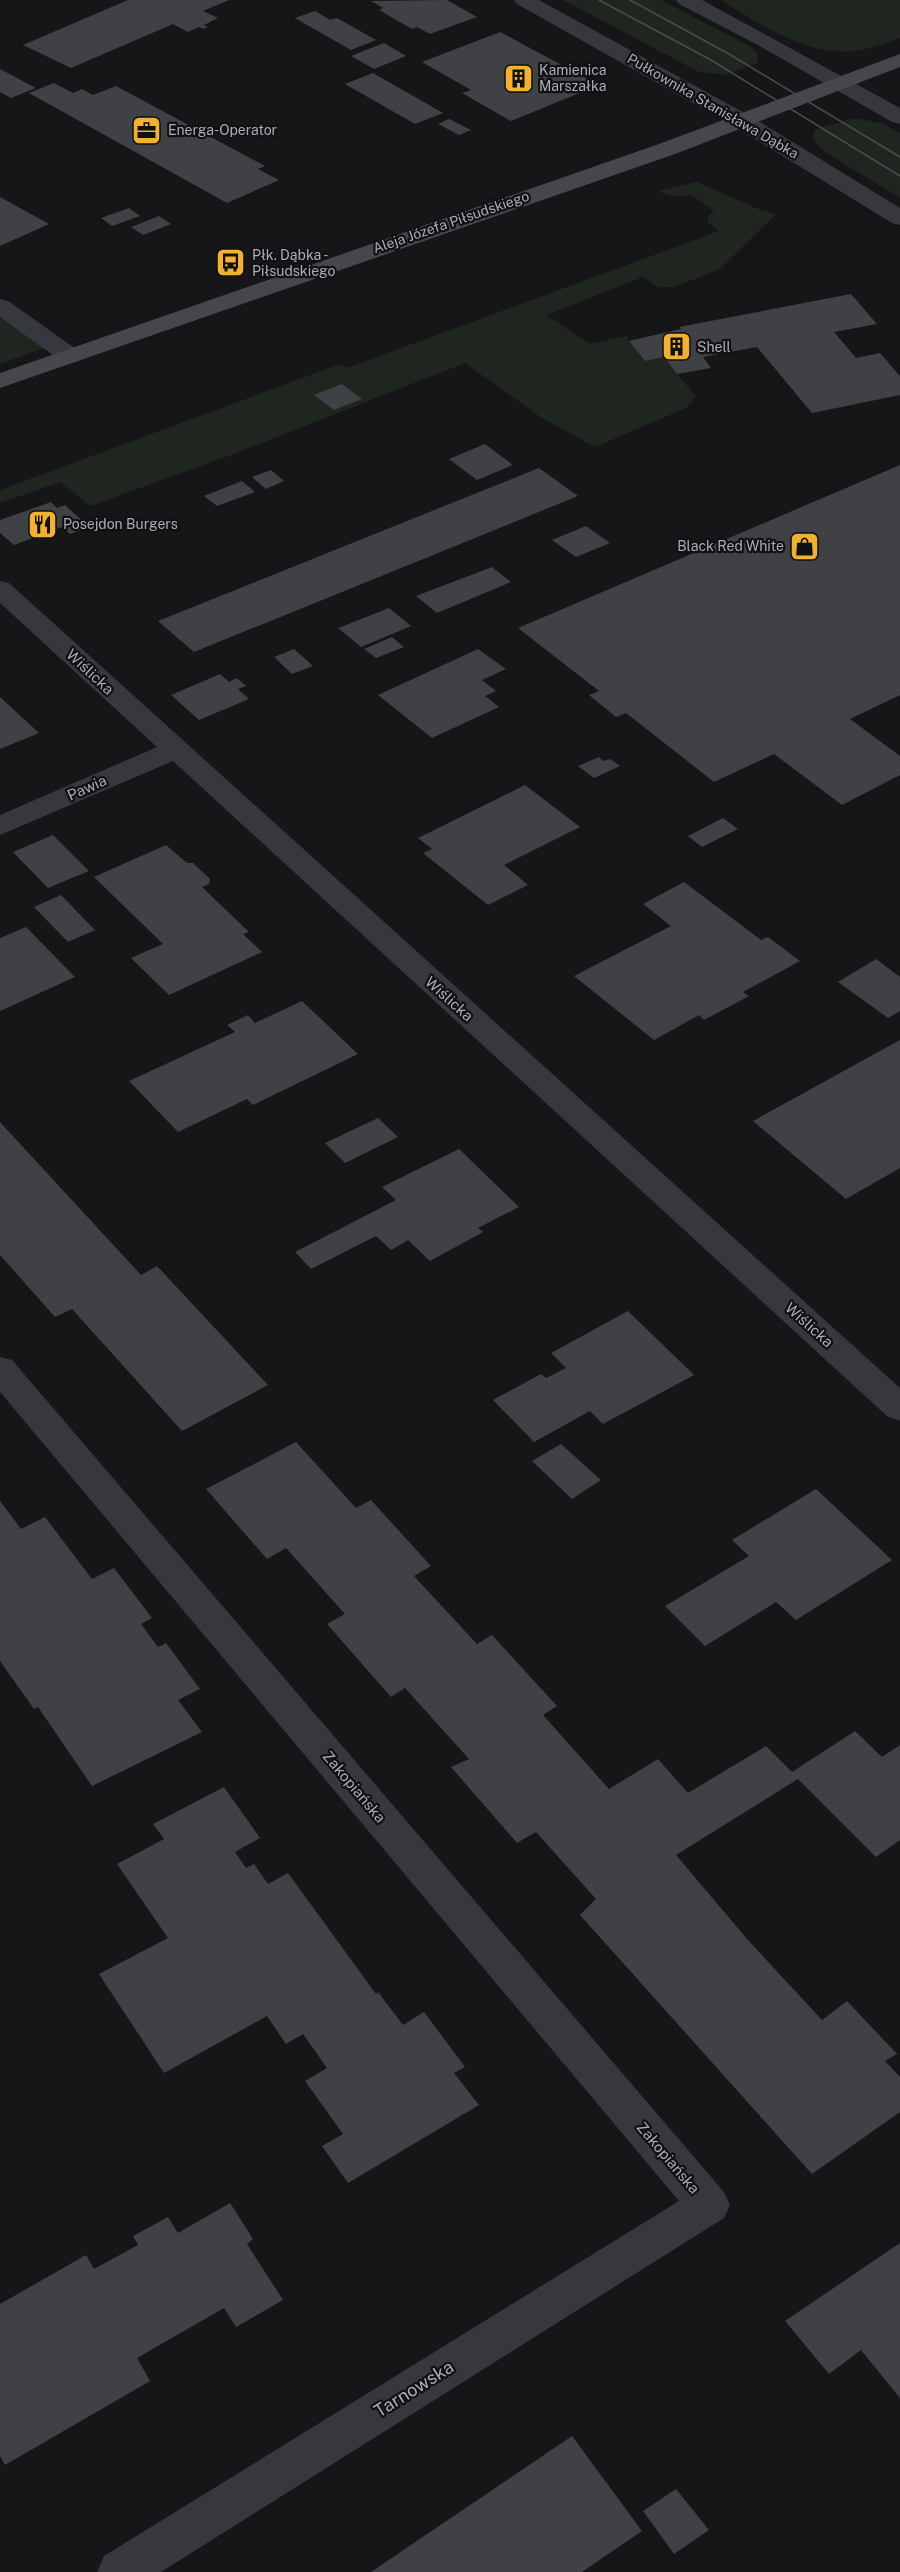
<svg xmlns="http://www.w3.org/2000/svg" width="900" height="2572" font-family="'Public Sans',sans-serif">
	<style>
		.green { fill: #1e261f }
		.building { fill: #404145 }
		.lines { fill: none; stroke-linecap: round; stroke-linejoin: round }
		.minor { fill: #37383d; fill-rule: evenodd }
		.tertiary { fill: #37383d; fill-rule: evenodd }
		.secondary { fill: #45474d; fill-rule: evenodd }
		.tram { stroke: #4a4c52; stroke-width: 1.5 }
		.labels { text-anchor: middle; stroke-width: 4.5; stroke-linejoin: round; paint-order: stroke }
		.far-poi-label { font-size: 14px; fill: #a8adb8; stroke: #111113; text-anchor: start }
		.far-street-label { font-size: 14px; fill: #a8adb8; stroke: #111113 }
		.street-label { font-size: 15px; fill: #a8adb8; stroke: #111113 }
		.near-street-label { font-size: 18px; fill: #a8adb8; stroke: #111113 }
	</style>
	<rect width="100%" height="100%" fill="#161618"/>
	<path class="green" d="M563 0H661L751 47C756 52 760 56 757 63L725 75 699 72Z
		M721 0H900V38C885 43 870 49 855 51 807 56 759 25 721 0Z
		M854 118 881 123 900 133V198L825 152 813 140 814 130Z
		M697 182 758 209 776 214 720 269 674 287H658L643 277 547 315 590 344 626 336 645 361 664 357 696 397 686 408 595 447 542 418 465 363 231 455 90 506 60 482 0 503V490L340 364 347 368 719 231 707 222 708 216 714 211 691 195C679 198 669 197 658 191Z
		M0 306 55 344 0 364Z"/>
	<path class="building" d="M128 0H229L203 11 218 18 204 25 208 27 203 29 199 27 188 32 173 24 71 68 23 45Z
		M447 0 477 17 430 34 417 27 412 29 379 10 383 8 371 1Z
		M315 11 330 20 337 18 376 40 351 50 295 18Z
		M500 32 599 85 511 121 462 93 471 90 422 62Z
		M384 43 406 56 374 69 351 56Z
		M0 69 36 88 11 98 0 92Z
		M373 73 443 113 415 124 345 84Z
		M54 83 73 93 82 89 93 95 116 86 265 166 258 169 279 180 227 203 29 93Z
		M449 119 471 130 459 135 438 124Z
		M0 197 49 224 0 246Z
		M129 208 140 216 112 226 101 218Z
		M159 216 171 224 143 235 131 227Z
		M851 294 877 324 834 332 856 358 880 353 900 376V395L812 413 757 347 703 357 711 368 677 374 664 357 645 361 629 341 681 329 679 327Z
		M342 384 362 399 334 410 314 395Z
		M485 444 513 465 477 480 449 459Z
		M900 465V695L850 719 900 756V775L842 805 774 754 714 782 626 713 616 717 589 695 599 691 518 628Z
		M539 468 578 496 194 652 158 621Z
		M271 470 284 481 266 489 252 477Z
		M242 481 255 492 217 506 204 496Z
		M51 502 57 508 65 505 89 527 70 534 62 527 14 545 0 533V520Z
		M586 526 610 543 576 557 552 540Z
		M492 567 511 582 437 613 416 596Z
		M389 608 411 626 361 647 338 628Z
		M392 637 404 647 376 658 364 649Z
		M294 649 313 666 292 674 274 657Z
		M478 649 506 669 482 680 496 691 485 696 499 707 432 738 378 695Z
		M220 674 229 682 237 678 246 686 238 689 249 699 199 720 171 695Z
		M0 697 39 733 0 749Z
		M599 757 603 761 610 759 620 766 594 778 578 766Z
		M525 785 580 827 504 865 528 885 488 905 423 853 432 849 418 838Z
		M723 818 738 829 702 847 688 836Z
		M53 835 89 871 48 888 13 852Z
		M166 845 187 863H193L210 879 209 884 202 887 249 932 243 934 262 952 169 995 131 958 163 944 94 877Z
		M684 882 761 940 768 937 800 961 743 992 749 996 704 1020 699 1015 654 1040 574 976 671 926 643 904Z
		M61 895 95 930 68 942 34 907Z
		M26 927 75 977 0 1011V938Z
		M876 959 900 977V1011L888 1018 838 982Z
		M302 1001 358 1054 253 1105 247 1099 178 1132 129 1081 235 1032 227 1025 248 1015 255 1023Z
		M900 1040V1168L846 1199 753 1121Z
		M378 1118 398 1137 345 1163 325 1143Z
		M0 1122 141 1275 157 1266 268 1385 182 1431 72 1309 55 1317 0 1255Z
		M459 1149 519 1207 478 1228 483 1232 430 1261 408 1240 391 1250 376 1236 311 1269 295 1252 396 1200 382 1187Z
		M628 1311 694 1375 603 1424 590 1411 534 1442 493 1400 541 1374 546 1378 566 1368 551 1353Z
		M296 1442 356 1508 371 1500 431 1566 414 1576 477 1644 492 1635 557 1706 543 1715 609 1789 658 1759 688 1793 766 1746 792 1772 855 1731 882 1757 900 1745V1840L876 1857 798 1779 676 1855 747 1939 822 2020 847 2001 897 2054 885 2061 900 2077V2112L812 2174 580 1915 596 1899 536 1832 517 1843 451 1767 469 1759 405 1688 391 1697 327 1624 345 1614 286 1548 267 1559 206 1489Z
		M561 1444 601 1480 572 1499 532 1461Z
		M816 1489 892 1560 796 1620 776 1602 705 1646 665 1606 749 1556 732 1540Z
		M0 1501 21 1529 45 1517 92 1579 114 1568 152 1618 141 1624 158 1647 166 1643 200 1689 178 1700 202 1732 92 1786 38 1707 34 1709 0 1661Z
		M224 1787 260 1838 235 1852 246 1868 254 1864 268 1884 288 1873 376 1994 378 1992 403 2025 424 2012 465 2067 454 2073 479 2105 348 2183 322 2146 343 2134 305 2081 327 2068 303 2034 286 2044 267 2016 164 2073 99 1974 168 1938 117 1864 164 1839 153 1824Z
		M230 2203 253 2239 247 2244 283 2300 236 2327 224 2308 137 2358 150 2381 5 2465 0 2456V2304L86 2255 94 2269 138 2245 133 2236 168 2217 178 2233Z
		M900 2243V2398L861 2350 829 2374 785 2321Z
		M572 2436 642 2531 582 2572H371Z
		M676 2489 709 2530 674 2554 643 2511Z"/>
	<g class="lines">
		<path class="minor" d="M0 299 8 301 79 351 82 356 79 361 70 363 61 361 0 317Z
			M0 581 9 583 900 1388V1421L888 1417 173 761 0 835V815L157 747 0 603Z
			M0 1357 12 1360 724 2192 730 2205 724 2218 161 2572H97L104 2556 679 2201 0 1392Z"/>
		<path class="tertiary" d="M514 0H539L750 116 900 208V225L892 223 734 126 517 4Z
			M676 0H702L900 108V124L892 122 758 45 679 4Z"/>
		<path class="secondary" d="M900 54V67L675 154 0 388V373L659 144Z"/>
		<path class="tram" d="M599 0 711 60 900 176
			M630 0 729 54 900 157"/>
	</g>
	<defs>
		<symbol id="building-square" viewBox="-11 -11 22 22"><rect x="-9" y="-9" width="18" height="18" rx="4" fill="#f2b134" stroke="#111113"/><path d="M-4-6H4V6H1V3H-1V6H-4ZM-2.5-4.3h1.7v1.8h-1.7ZM.8-4.3h1.7v1.8H.8ZM-2.5-1h1.7V.8h-1.7ZM.8-1h1.7V.8H.8Z" fill="#111"/></symbol>
		<symbol id="office-square" viewBox="-11 -11 22 22"><rect x="-9" y="-9" width="18" height="18" rx="4" fill="#f2b134" stroke="#111113"/><path d="M-6-3h4V-5.5h4V-3h4V5H-6ZM-1-4.5V-3h2v-1.5ZM-6 0V1H6V0Z" fill="#111"/></symbol>
		<symbol id="bus-square" viewBox="-11 -11 22 22"><rect x="-9" y="-9" width="18" height="18" rx="4" fill="#f2b134" stroke="#111113"/><path d="M-5-6H5V4H4V6H2V4H-2V6H-4V4H-5ZM-3.5-4V0h7V-4ZM-3.5 1.2v1.5H-2V1.2ZM2 1.2v1.5H3.5V1.2Z" fill="#111"/></symbol>
		<symbol id="restaurant-square" viewBox="-11 -11 22 22"><rect x="-9" y="-9" width="18" height="18" rx="4" fill="#f2b134" stroke="#111113"/><path d="M-5-6h1v4h1v-4h1v4h1v-4h1v5L-1.5 .5V6h-2V.5L-5-1ZM5-6V6H3V1.5H1.5Q1.5-4 5-6Z" fill="#111"/></symbol>
		<symbol id="shop-square" viewBox="-11 -11 22 22"><rect x="-9" y="-9" width="18" height="18" rx="4" fill="#f2b134" stroke="#111113"/><path d="M-5-2.5h2.3a2.7 3.5 0 0 1 5.4 0H5L5.5 6h-11ZM-1.5-2.5h3a1.5 2.3 0 0 0-3 0Z" fill="#111"/></symbol>
	</defs>
	<g fill-rule="evenodd">
		<use href="#building-square" x="502" y="62" width="33" height="33"/>
		<use href="#office-square" x="130" y="114" width="33" height="33"/>
		<use href="#bus-square" x="214" y="246" width="33" height="33"/>
		<use href="#building-square" x="660" y="330" width="33" height="33"/>
		<use href="#restaurant-square" x="26" y="508" width="33" height="33"/>
		<use href="#shop-square" x="788" y="530" width="33" height="33"/>
	</g>
	<g class="labels">
		<g class="far-poi-label">
			<text x="539" y="75">Kamienica<tspan x="539" dy="16">Marszałka</tspan></text>
			<text x="168" y="135">Energa-Operator</text>
			<text x="252" y="260">Płk. Dąbka -<tspan x="252" dy="16">Piłsudskiego</tspan></text>
			<text x="697" y="352">Shell</text>
			<text x="63" y="529">Posejdon Burgers</text>
			<text x="784" y="551" text-anchor="end">Black Red White</text>
		</g>
		<g class="far-street-label">
			<text transform="translate(713 106) rotate(30)" y="5">Pułkownika Stanisława Dąbka</text>
			<text transform="translate(451 222) rotate(-19)" y="5">Aleja Józefa Piłsudskiego</text>
		</g>
		<g class="street-label">
			<text transform="translate(90 672) rotate(43)" y="5">Wiślicka</text>
			<text transform="translate(87 788) rotate(-24)" y="5">Pawia</text>
			<text transform="translate(449 999) rotate(42)" y="5">Wiślicka</text>
			<text transform="translate(809 1325) rotate(42)" y="5">Wiślicka</text>
			<text transform="translate(354 1787) rotate(50)" y="5">Zakopiańska</text>
			<text transform="translate(668 2158) rotate(50)" y="5">Zakopiańska</text>
		</g>
		<g class="near-street-label">
			<text transform="translate(414 2389) rotate(-32)" y="6">Tarnowska</text>
		</g>
	</g>
</svg>
